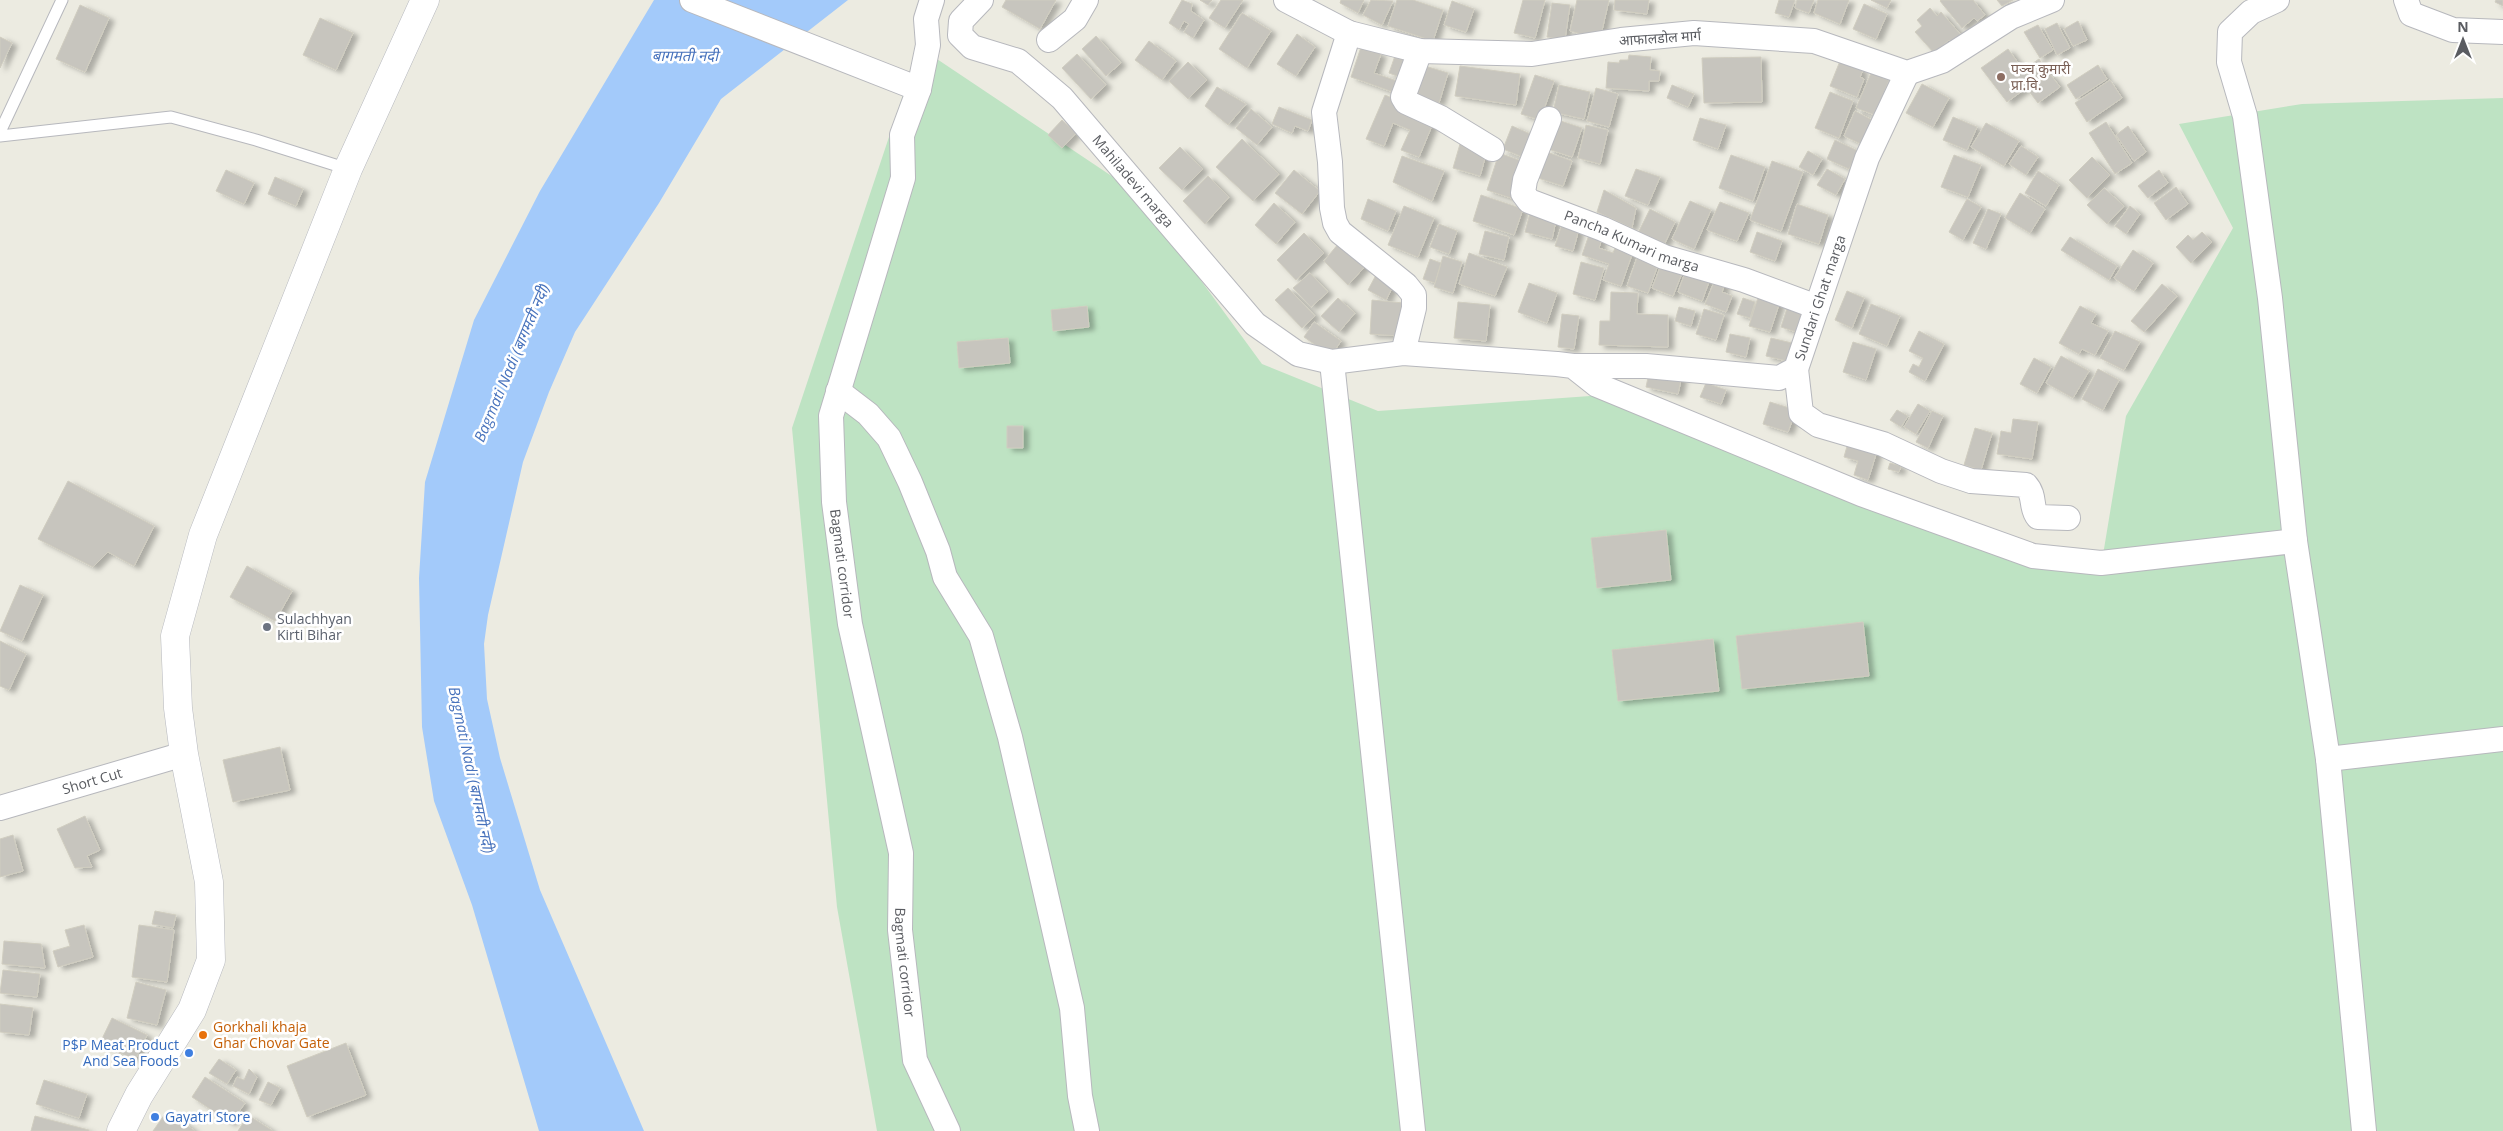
<svg xmlns="http://www.w3.org/2000/svg" width="2503" height="1131" font-family="'Open Sans','Noto Sans Devanagari',sans-serif">
	<style>
		.green { fill: #bee3c3 }
		.water { fill: #a3cafa }
		.building { fill: #c7c5be; stroke: #d0cdc0; filter: url(#shadow) }
		.lines { fill: none; stroke-linecap: round; stroke-linejoin: round }
		.lane-casing { stroke: #b7b8bd; stroke-width: 13 }
		.street-casing { stroke: #b7b8bd; stroke-width: 26 }
		.secondary-casing { stroke: #b7b9bf; stroke-width: 29 }
		.lane { stroke: #fff; stroke-width: 11 }
		.street { stroke: #fff; stroke-width: 24 }
		.secondary { stroke: #fff; stroke-width: 28 }
		.education-dot { fill: #8d6e63; stroke: #fff; stroke-width: 2 }
		.worship-dot { fill: #6b7280; stroke: #fff; stroke-width: 2 }
		.food-dot { fill: #e8710a; stroke: #fff; stroke-width: 2 }
		.shop-dot { fill: #3f7fe0; stroke: #fff; stroke-width: 2 }
		.labels { text-anchor: middle; stroke-width: 5; stroke-linejoin: round; paint-order: stroke }
		.street-label { font-size: 14px; fill: #5a5c61; stroke: #fff }
		.education-label { font-size: 14px; fill: #785e54; stroke: #fff; text-anchor: start }
		.worship-label { font-size: 14px; fill: #5b616d; stroke: #fff; text-anchor: start }
		.food-label { font-size: 14px; fill: #c56008; stroke: #fff; text-anchor: start }
		.shop-label { font-size: 14px; fill: #366cbe; stroke: #fff; text-anchor: end }
		.water-label { font-size: 15px; font-style: italic; fill: #4772bc; stroke: #fff }
	</style>
	<defs>
		<filter id="shadow"><feDropShadow dx="5.5" dy="3" stdDeviation="2.5" flood-color="#0004"/></filter>
	</defs>
	<rect width="100%" height="100%" fill="#ecebe1"/>
	<path class="green" d="M919 47 1137 193 1262 364 1378 411 1604 395 2101 567 2126 416 2233 228 2179 124 2302 104 2503 98V1131H877L837 907 792 428Z"/>
	<path class="water" d="M654 0H848L721 99 659 203 575 332 549 392 523 462 488 615 484 644 487 699 500 758 540 890 644 1131H539L472 905 434 801 422 727 419 578 425 482 474 320 540 191Z"/>
	<path class="building" d="M1006 0H1056L1040 29 1002 7Z
		M1182 0 1192 4 1191 11 1204 20 1193 38 1184 32 1189 24 1184 21 1179 30 1169 23Z
		M1200 0H1212L1208 5Z
		M1221 0H1243L1225 28 1209 18Z
		M1341 0H1364L1358 13 1340 3Z
		M1371 0 1393 1 1382 25 1363 15Z
		M1397 0H1413L1443 10 1433 41 1388 26Z
		M1523 0H1545L1535 38 1514 33Z
		M1577 0H1609L1600 39 1570 31Z
		M1615 0H1649L1647 14 1614 10Z
		M1779 0H1795L1789 17 1775 13Z
		M1797 0H1814L1809 13 1795 8Z
		M1818 0H1849L1840 24 1814 13Z
		M1871 0H1891L1887 8Z
		M1941 0H1973L1985 15 1977 21 1974 18 1962 28 1940 1Z
		M1997 0H2013L2002 6Z
		M2496 0H2503V6L2495 2Z
		M1452 1 1474 9 1466 32 1444 25Z
		M1552 3 1570 5 1565 39 1547 37Z
		M1864 4 1887 14 1876 39 1853 29Z
		M80 5 109 18 85 72 56 59Z
		M1930 8 1937 16 1941 12 1961 35 1953 43 1949 40 1934 53 1915 32 1922 26 1917 20Z
		M1242 13 1271 31 1247 68 1219 49Z
		M320 18 353 33 336 70 303 55Z
		M2078 21 2087 40 2073 46 2064 29Z
		M2057 23 2070 48 2057 55 2045 29Z
		M2038 25 2053 50 2040 58 2024 32Z
		M1297 34 1315 47 1296 76 1277 64Z
		M1096 36 1121 63 1106 76 1082 49Z
		M0 37 12 43 0 68Z
		M1149 41 1176 61 1162 80 1135 60Z
		M1361 47 1381 54 1374 73 1397 81 1393 92 1351 77Z
		M2008 49 2033 83 2007 102 1981 68Z
		M1397 50 1414 56 1405 79 1389 73Z
		M1077 54 1106 85 1091 99 1062 68Z
		M1629 55 1651 57 1650 70 1660 71 1659 81H1649V91L1606 88 1608 62 1619 63 1620 60H1628Z
		M1761 57 1762 102 1704 103 1702 58Z
		M2039 59 2048 73 2036 82 2026 68Z
		M1840 61 1863 70 1860 77 1864 79 1857 97 1830 86Z
		M1188 62 1207 80 1188 99 1169 81Z
		M2098 65 2107 79 2076 99 2067 85Z
		M1425 66 1448 73 1439 103 1415 96Z
		M1460 66 1520 74 1516 105 1455 96Z
		M1871 73 1889 80 1875 115 1856 108Z
		M2050 74 2060 87 2038 103 2028 90Z
		M1535 75 1554 81 1540 120 1521 114Z
		M2110 80 2122 98 2087 122 2075 103Z
		M1922 84 1949 98 1933 127 1906 113Z
		M1559 85 1590 92 1584 119 1553 112Z
		M1672 85 1694 94 1688 107 1667 98Z
		M1217 87 1246 104 1228 125 1205 106Z
		M1596 88 1618 94 1609 127 1587 121Z
		M1830 92 1853 101 1839 138 1815 128Z
		M1385 95 1436 116 1419 157 1401 150 1410 130 1393 123 1384 146 1366 139Z
		M1279 107 1312 120 1308 131 1295 126 1292 133 1272 124Z
		M1251 109 1272 127 1257 145 1236 128Z
		M1855 111 1872 120 1861 144 1844 136Z
		M1953 117 1977 127 1967 150 1943 140Z
		M1700 118 1726 125 1718 149 1693 140Z
		M1062 120 1076 133 1062 148 1048 135Z
		M1558 120 1582 128 1572 157 1548 149Z
		M2106 122 2132 163 2115 174 2089 133Z
		M1986 123 2019 141 2004 166 1971 147Z
		M1586 125 1608 130 1600 164 1578 158Z
		M1512 126 1535 136 1525 158 1503 149Z
		M2128 126 2146 152 2134 161 2116 135Z
		M1242 139 1279 174 1253 201 1216 167Z
		M1835 140 1858 151 1849 169 1827 159Z
		M1460 144 1487 151 1480 176 1453 168Z
		M2021 146 2038 157 2026 175 2009 164Z
		M1180 147 1203 169 1182 190 1159 168Z
		M1808 151 1822 159 1813 175 1799 167Z
		M1547 152 1572 161 1563 186 1538 178Z
		M1499 153 1527 163 1514 199 1487 190Z
		M1731 155 1765 167 1753 201 1719 188Z
		M1954 155 1981 165 1968 197 1941 187Z
		M1402 156 1444 171 1432 201 1393 182Z
		M2092 157 2110 175 2087 198 2069 180Z
		M1772 161 1803 172 1781 231 1750 220Z
		M1636 169 1660 177 1648 205 1625 196Z
		M1827 169 1845 179 1836 195 1817 185Z
		M226 170 254 183 244 204 216 191Z
		M1294 170 1320 191 1302 214 1275 193Z
		M2159 170 2168 183 2148 198 2138 186Z
		M2038 171 2059 185 2046 206 2025 193Z
		M1208 176 1229 197 1205 224 1183 201Z
		M275 177 303 189 296 206 268 194Z
		M2176 187 2188 204 2166 220 2154 203Z
		M2104 188 2124 206 2107 224 2087 205Z
		M1604 190 1636 208 1632 228 1597 212Z
		M2020 193 2045 209 2030 233 2005 218Z
		M1481 195 1523 209 1514 235 1473 221Z
		M1368 199 1396 211 1388 231 1361 219Z
		M1967 199 1981 207 1963 240 1949 232Z
		M1690 201 1711 210 1694 249 1672 239Z
		M1720 202 1749 213 1737 241 1707 230Z
		M1274 203 1295 222 1276 244 1255 225Z
		M1797 204 1828 215 1819 244 1788 234Z
		M1404 206 1434 218 1418 257 1388 245Z
		M2130 206 2140 214 2126 234 2115 226Z
		M1531 209 1557 216 1552 239 1525 232Z
		M1650 209 1675 222 1664 245 1638 233Z
		M1988 209 2001 214 1986 249 1973 243Z
		M1439 224 1457 231 1449 254 1430 247Z
		M1562 224 1579 229 1573 251 1555 246Z
		M1591 229 1604 233 1599 248 1613 253 1618 240 1635 246 1621 286 1603 280 1609 264 1582 255Z
		M1485 231 1509 237 1504 260 1479 254Z
		M1757 232 1782 241 1775 261 1750 252Z
		M2202 232 2212 242 2191 263 2176 247 2188 235 2193 240Z
		M1304 233 1324 253 1296 280 1277 260Z
		M1344 237 1370 261 1348 285 1324 261Z
		M2070 237 2117 266 2109 280 2061 250Z
		M2133 250 2153 263 2134 291 2114 278Z
		M1639 252 1660 259 1648 293 1627 286Z
		M1469 253 1507 267 1495 296 1459 284Z
		M1443 256 1462 262 1453 293 1434 287Z
		M1430 259 1441 263 1435 283 1423 279Z
		M1663 260 1684 268 1673 296 1652 288Z
		M1581 262 1604 268 1595 300 1573 294Z
		M1686 270 1710 279 1702 301 1678 292Z
		M1310 273 1328 292 1311 307 1293 288Z
		M1376 275 1394 284 1386 300 1368 290Z
		M1717 275 1727 278 1722 292 1732 296 1726 312 1705 304Z
		M1529 283 1557 293 1547 323 1518 312Z
		M2162 284 2177 296 2144 332 2131 321Z
		M1288 288 1315 316 1302 328 1275 300Z
		M1760 291 1781 298 1770 332 1749 326Z
		M1847 291 1864 298 1852 328 1835 320Z
		M1611 292 1638 293 1637 314 1668 315V347L1599 345 1600 321H1610Z
		M1338 298 1355 313 1339 332 1321 316Z
		M1743 298 1755 302 1750 318 1737 314Z
		M1372 300 1404 303 1401 336 1370 334Z
		M1458 302 1490 305 1486 341 1454 338Z
		M1789 302 1808 308 1799 333 1781 327Z
		M1871 304 1900 316 1887 346 1859 334Z
		M1087 306 1089 327 1053 331 1051 310Z
		M2080 306 2096 314 2091 323 2108 331 2095 355 2082 349 2079 354 2059 343Z
		M1679 307 1695 311 1691 326 1675 321Z
		M1704 309 1724 315 1716 340 1696 334Z
		M1562 314 1579 316 1574 349 1558 347Z
		M1314 322 1341 341 1331 356 1304 337Z
		M1919 331 1944 344 1925 381 1909 372 1913 364 1919 367 1923 358 1909 351Z
		M2115 331 2140 342 2124 370 2100 358Z
		M1730 334 1750 338 1746 357 1726 352Z
		M1008 338 1010 363 959 368 957 342Z
		M1771 338 1792 343 1787 361 1766 356Z
		M1853 342 1876 349 1866 380 1843 372Z
		M2061 356 2089 371 2073 398 2046 383Z
		M2034 358 2051 367 2037 393 2020 384Z
		M1650 368 1682 375 1678 394 1646 387Z
		M2098 369 2119 380 2103 410 2082 399Z
		M1706 383 1726 390 1721 404 1700 397Z
		M1770 402 1796 410 1788 432 1763 424Z
		M1918 404 1930 411 1916 434 1904 427Z
		M1897 410 1908 416 1901 427 1890 420Z
		M1932 411 1943 416 1928 448 1916 442Z
		M2013 419 2038 422 2032 459 1997 454 2001 431 2011 433Z
		M1007 426H1023V448H1007Z
		M1975 428 1992 433 1981 470 1964 465Z
		M1849 439 1878 448 1868 480 1854 475 1858 461 1844 457Z
		M1890 463 1901 466 1899 472 1888 469Z
		M68 481 154 526 134 566 108 552 93 567 38 539Z
		M1666 530 1671 580 1597 588 1591 538Z
		M247 566 292 591 275 621 230 597Z
		M20 585 43 595 22 641 0 631Z
		M1863 622 1869 676 1742 689 1736 636Z
		M1713 639 1719 691 1618 701 1612 650Z
		M0 641 26 654 9 690 0 686Z
		M280 747 290 790 233 802 223 760Z
		M85 816 100 850 87 856 92 867 75 868 57 829Z
		M13 835 23 871 0 877V839Z
		M155 911 176 915 173 928 152 924Z
		M84 925 93 957 58 967 53 951 70 946 65 930Z
		M139 925 174 930 167 982 132 977Z
		M4 941 41 944 45 968 2 964Z
		M3 970 40 974 37 997 0 993Z
		M136 982 166 990 157 1025 127 1018Z
		M0 1004 33 1008 29 1035 0 1032Z
		M112 1018 147 1035 135 1060 100 1043Z
		M346 1043 366 1095 307 1117 287 1066Z
		M219 1059 236 1070 227 1084 209 1073Z
		M249 1069 257 1077 249 1094 233 1086 237 1077 244 1080Z
		M205 1077 245 1103 231 1123 192 1097Z
		M44 1080 87 1094 79 1118 36 1104Z
		M268 1082 280 1088 271 1105 259 1100Z
		M167 1111 195 1131H153Z
		M248 1115 273 1131H238Z
		M35 1116 89 1130V1131H31Z"/>
	<g class="lines">
		<defs>
			<path id="lane" d="M0 132 62 0
				M0 136 171 117 256 140 348 169"/>
			<g id="street">
				<path d="M692 0 919 89"/>
				<path id="s1" d="M932 0 926 19 928 45 919 89 902 135 903 178 831 416 834 502 850 624 901 853 900 930 915 1060 948 1131"/>
				<path id="s2" d="M981 0 961 21 960 35 972 47 1018 61 1062 98 1255 324 1298 354 1332 362 1403 353 1557 364 1573 366 1597 385 1861 494 2033 556 2101 563 2295 541"/>
				<path d="M1286 0 1349 33 1420 51 1532 54 1621 40 1694 33 1814 41 1907 73 1942 61 2011 17 2052 0"/>
				<path d="M2277 0 2251 12 2230 32 2229 62 2245 116 2270 298 2295 541 2328 759 2364 1131"/>
				<path d="M2406 0 2411 14 2453 30 2503 32"/>
				<path d="M1349 33 1324 112 1330 162 1332 208 1335 223 1340 232 1406 285 1414 295V308L1403 353"/>
				<path d="M1049 40 1075 19 1086 0"/>
				<path d="M1420 51 1403 97 1406 102 1441 118 1492 149"/>
				<path id="s3" d="M1549 119 1525 180 1523 193 1529 201 1603 229 1664 257 1744 280 1817 307"/>
				<path d="M1332 362 1413 1131"/>
				<path id="s4" d="M1573 366H1646L1779 378 1796 369 1867 158 1907 73"/>
				<path d="M1796 369 1801 413 1818 425 1883 444 1941 471 1971 481 2026 485C2036 496 2030 508 2038 517L2068 518"/>
				<path d="M838 391 868 414 889 438 910 482 938 551 945 577 981 636 1010 737 1072 1008 1080 1096 1087 1131"/>
				<path d="M2328 759 2503 739"/>
				<path id="s5" d="M0 808 184 754"/>
			</g>
			<path id="secondary" d="M121 1131 139 1095 192 1010 211 960 209 882 184 754 178 708 175 636 203 535 348 169 425 0"/>
		</defs>
		<use href="#lane" class="lane-casing"/>
		<use href="#street" class="street-casing"/>
		<use href="#secondary" class="secondary-casing"/>
		<use href="#lane" class="lane"/>
		<use href="#street" class="street"/>
		<use href="#secondary" class="secondary"/>
	</g>
	<circle class="education-dot" cx="2001" cy="77" r="5"/>
	<circle class="worship-dot" cx="267" cy="627" r="5"/>
	<circle class="food-dot" cx="203" cy="1035" r="5"/>
	<g class="shop-dot">
		<circle cx="189" cy="1053" r="5"/>
		<circle cx="155" cy="1117" r="5"/>
	</g>
	<g class="labels">
		<g class="street-label">
			<text transform="translate(1660 38) rotate(-4)" y="5">आफालडोल मार्ग</text>
			<text dy="5" stroke="none"><textPath href="#s2" startOffset="275">Mahiladevi marga</textPath></text>
			<text dy="5" stroke="none"><textPath href="#s3" startOffset="199">Pancha Kumari marga</textPath></text>
			<text dy="5" stroke="none"><textPath href="#s4" startOffset="301">Sundari Ghat marga</textPath></text>
			<text dy="5" stroke="none"><textPath href="#s1" startOffset="580">Bagmati corridor</textPath></text>
			<text dy="5" stroke="none"><textPath href="#s5" startOffset="96">Short Cut</textPath></text>
			<text dy="5" stroke="none"><textPath href="#s1" startOffset="985">Bagmati corridor</textPath></text>
		</g>
		<g class="education-label">
			<text x="2011" y="74">पञ्च कुमारी<tspan x="2011" dy="16">प्रा.वि.</tspan></text>
		</g>
		<g class="worship-label">
			<text x="277" y="624">Sulachhyan<tspan x="277" dy="16">Kirti Bihar</tspan></text>
		</g>
		<g class="food-label">
			<text x="213" y="1032">Gorkhali khaja<tspan x="213" dy="16">Ghar Chovar Gate</tspan></text>
		</g>
		<g class="shop-label">
			<text x="179" y="1050">P$P Meat Product<tspan x="179" dy="16">And Sea Foods</tspan></text>
			<text x="165" y="1122" text-anchor="start">Gayatri Store</text>
		</g>
		<g class="water-label">
			<text x="685" y="61">बागमती नदी</text>
			<text transform="translate(512 363) rotate(-67)" y="5">Bagmati Nadi (बागमती नदी)</text>
			<text transform="translate(471 770) rotate(78)" y="5">Bagmati Nadi (बागमती नदी)</text>
		</g>
	</g>
	<g transform="translate(2463 40)" stroke="#ffffff" stroke-width="4" paint-order="stroke">
	<path d="M0-4L9 19L0 12L-9 19Z" fill="#5a5c61"/>
	<text y="-8" font-size="14" font-weight="bold" text-anchor="middle" fill="#5a5c61">N</text>
	</g>
</svg>
